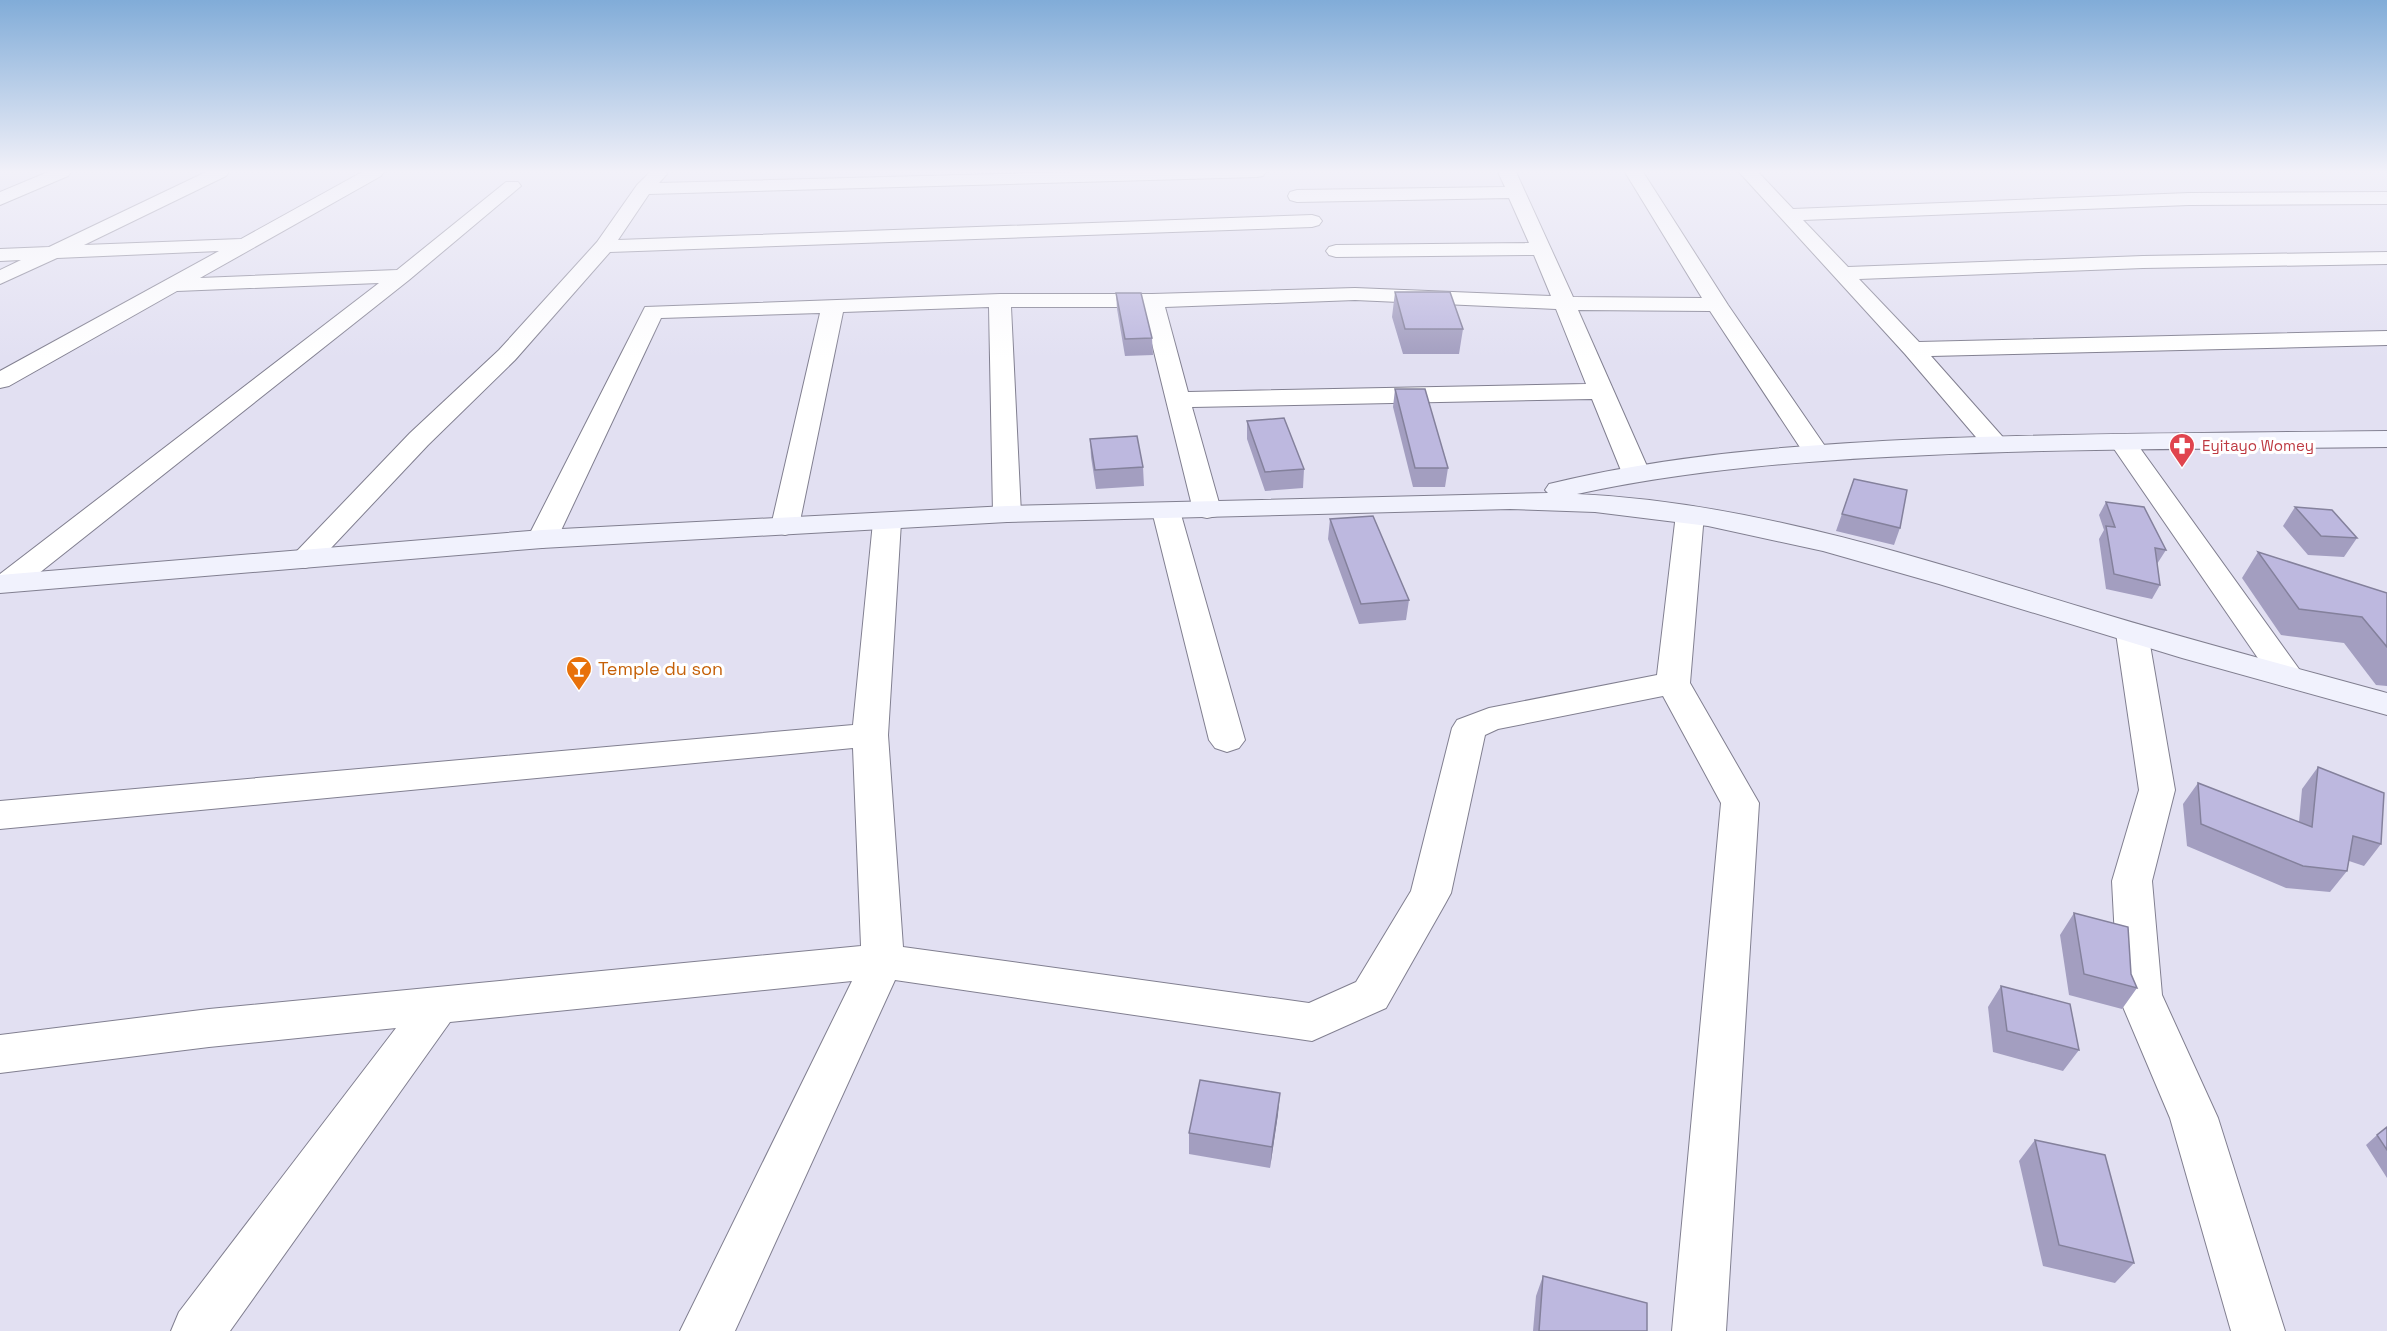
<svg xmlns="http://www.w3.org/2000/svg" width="2387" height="1331" font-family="'Space Grotesk',sans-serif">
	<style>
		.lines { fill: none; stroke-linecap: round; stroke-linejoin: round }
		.street-casing { stroke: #817f90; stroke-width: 2 }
		.secondary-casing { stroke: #817f90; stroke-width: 2 }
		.street { fill: #fff; fill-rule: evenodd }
		.secondary { fill: #f1f2fd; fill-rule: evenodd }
		.wall { fill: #a39ec0 }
		.shaded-wall { fill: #84819c }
		.building { fill: #bdb8df; stroke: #84819c; stroke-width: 1.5 }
		.labels { text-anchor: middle; stroke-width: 6; stroke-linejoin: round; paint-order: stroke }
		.far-health-label { font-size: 15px; fill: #be3a42; stroke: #fff; text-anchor: start }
		.food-label { font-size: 18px; fill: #c56008; stroke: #fff; text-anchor: start }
	</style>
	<rect width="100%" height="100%" fill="#e2e0f2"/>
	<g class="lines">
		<defs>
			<path id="street" d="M48 172H71L68 176 0 205V192Z
				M206 172H229L226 176 84 245 241 239 362 172H384L381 176 200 278 397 270 506 182H518L521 186 409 280 19 589 8 592 0 590V574L379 283 177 291 9 386 0 388V371L219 251 57 258 0 284V270L21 260 0 261V249L49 247Z
				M650 172H665L667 174 659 183 1075 172H1266L1263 176 1257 177 649 194 618 240 1312 215 1319 217 1322 221 1319 225 1312 227 610 252 515 360 428 445 315 565 305 568 295 565 290 559 295 553 410 433 499 350 597 242 637 185Z
				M1498 172H1516L1573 297 1702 298 1625 172H1643L1728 305 1829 452 1825 458 1816 460 1807 458 1710 311 1578 310 1650 473 1646 479 1636 481 1626 479 1622 473 1592 399 1192 407 1221 510 1217 516 1207 518 1197 516 1193 510 1143 307H1011L1021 514 1017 520 1007 522 997 520 993 514 989 307 843 312 799 526 795 532 785 535 775 532 771 526 820 313 661 318 557 539 552 545 542 548 532 545 527 539 645 307 1000 294H1152L1355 288 1551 296 1534 255 1336 257 1329 255 1326 251 1329 247 1336 245 1529 243 1509 198 1297 202 1290 200 1288 196 1290 192 1297 190 1505 187ZM1355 300 1556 309 1586 384 1188 392 1165 307Z
				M1739 172H1758L1793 209 2189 193 2387 192V204L2189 205 1803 220 1848 267 2143 256 2387 252V264L2143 268 1859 279 1919 342 2387 331V345L1931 356 2009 444 2005 450 1996 452 1987 450 1905 354Z
				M2123 435 2132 437 2299 669 2304 676 2299 683 2287 687 2275 683 2110 443 2114 437Z
				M1166 503 1176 505 1180 511 1245 740 1239 748 1227 752 1215 748 1209 740 1152 511 1156 505Z
				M1690 506 1700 508 1704 514 1690 683 1759 803 1726 1331H1672L1721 803 1663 696 1498 729 1485 735 1451 893 1445 904 1386 1008 1312 1041 895 980 735 1331H680L852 981 450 1022 230 1331H171L179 1312 396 1028 209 1047 0 1073V1035L209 1009 861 946 853 748 0 829V801L853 725 873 522 877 516 887 513 897 516 901 522 888 735 903 947 1309 1003 1356 982 1411 891 1452 728 1457 720 1489 708 1657 675 1676 514 1680 508Z
				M2132 623 2143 626 2148 633 2175 790 2152 881 2162 995 2218 1118 2285 1331H2231L2170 1118 2118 995 2112 881 2139 790 2116 633 2121 626Z"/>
			<path id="secondary" d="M2387 431V447C2234 449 2081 448 1929 455 1811 460 1692 469 1577 494 1750 502 1917 557 2081 607 2182 638 2285 665 2387 693V715L2182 658 1939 584 1823 551 1708 526 1595 512 1510 509 1007 522 542 548 0 593V575L542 530 1007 506 1548 493 1545 490 1549 484C1671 454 1798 445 1923 439 2078 433 2232 433 2387 431Z"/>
		</defs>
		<use href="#street" class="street-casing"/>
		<use href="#secondary" class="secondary-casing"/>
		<use href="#street" class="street"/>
		<use href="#secondary" class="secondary"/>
	</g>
	<path class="wall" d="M1395 292 1463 329 1459 354H1403L1392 317Z
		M1116 293 1152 338 1153 355 1125 356 1117 309Z
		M1395 389 1448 468 1445 487H1413L1393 407Z
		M1247 421 1304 469 1303 488 1265 491 1247 439Z
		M1090 439 1143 467 1144 486 1096 489 1091 457Z
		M1854 479 1900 528 1894 545 1836 531Z
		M2106 502 2166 550 2157 564 2160 585 2152 599 2106 589 2099 539 2104 530 2099 515Z
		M2295 507 2357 538 2344 557 2308 555 2283 526Z
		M1330 519 1409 600 1406 620 1359 624 1328 539Z
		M2258 552 2387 593V686L2376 685 2344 643 2281 635 2242 578Z
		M2318 767 2381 844 2364 866 2349 861 2347 871 2330 892 2286 888 2187 846 2183 804 2198 783 2299 822 2302 789Z
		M2074 913 2131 974 2137 988 2122 1009 2069 995 2060 935Z
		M2001 986 2079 1050 2063 1071 1993 1052 1988 1007Z
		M1278 1114 1270 1168 1189 1154V1133Z
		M2387 1127V1178L2366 1145 2377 1135Z
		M2035 1140 2134 1263 2115 1283 2043 1266 2019 1161Z
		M1543 1276 1647 1331H1533L1536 1296Z"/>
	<path class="shaded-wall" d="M1280 1093 1278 1114 1270 1168 1272 1147Z"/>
	<path class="building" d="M1395 292H1450L1463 329H1405Z
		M1116 293H1141L1152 338 1125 339Z
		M1395 389H1425L1448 468H1415Z
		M1284 418 1304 469 1265 472 1247 421Z
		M1137 436 1143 467 1095 470 1090 439Z
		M1854 479 1907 490 1900 528 1842 514Z
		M2106 502 2144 507 2166 550 2155 548 2160 585 2114 574 2106 526 2115 527Z
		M2295 507 2332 510 2357 538 2321 536Z
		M1373 516 1409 600 1361 604 1330 519Z
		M2258 552 2387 593V647L2362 617 2299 609Z
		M2318 767 2384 793 2381 844 2353 836 2347 871 2303 866 2201 824 2198 783 2312 827Z
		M2074 913 2128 927 2131 974 2137 988 2084 974Z
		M2001 986 2070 1004 2079 1050 2007 1031Z
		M1200 1080 1280 1093 1272 1147 1189 1133Z
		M2387 1127V1150L2377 1135Z
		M2035 1140 2105 1155 2134 1263 2059 1245Z
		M1543 1276 1647 1303V1331H1539Z"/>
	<linearGradient id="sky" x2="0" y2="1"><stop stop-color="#81acd8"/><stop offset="0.48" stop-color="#f2f1f9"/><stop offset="1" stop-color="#f2f1f9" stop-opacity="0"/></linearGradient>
	<rect width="2387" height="358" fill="url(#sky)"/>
	<defs>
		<symbol id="pharmacy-pin" viewBox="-11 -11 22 30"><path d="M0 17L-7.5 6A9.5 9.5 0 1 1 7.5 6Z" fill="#e0444e" stroke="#fff"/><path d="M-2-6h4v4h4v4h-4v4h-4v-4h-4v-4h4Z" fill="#fff"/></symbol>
		<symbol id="bar-pin" viewBox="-11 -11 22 30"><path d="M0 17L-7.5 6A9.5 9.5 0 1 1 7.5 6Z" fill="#e8710a" stroke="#fff"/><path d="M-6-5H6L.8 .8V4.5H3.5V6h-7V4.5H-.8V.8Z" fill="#fff"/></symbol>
	</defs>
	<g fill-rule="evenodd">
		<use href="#pharmacy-pin" x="2167" y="431" width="30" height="40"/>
		<use href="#bar-pin" x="564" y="654" width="30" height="40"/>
	</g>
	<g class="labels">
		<g class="far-health-label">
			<text x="2202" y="451">Eyitayo Womey</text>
		</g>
		<g class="food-label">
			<text x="598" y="675">Temple du son</text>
		</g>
	</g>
</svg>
